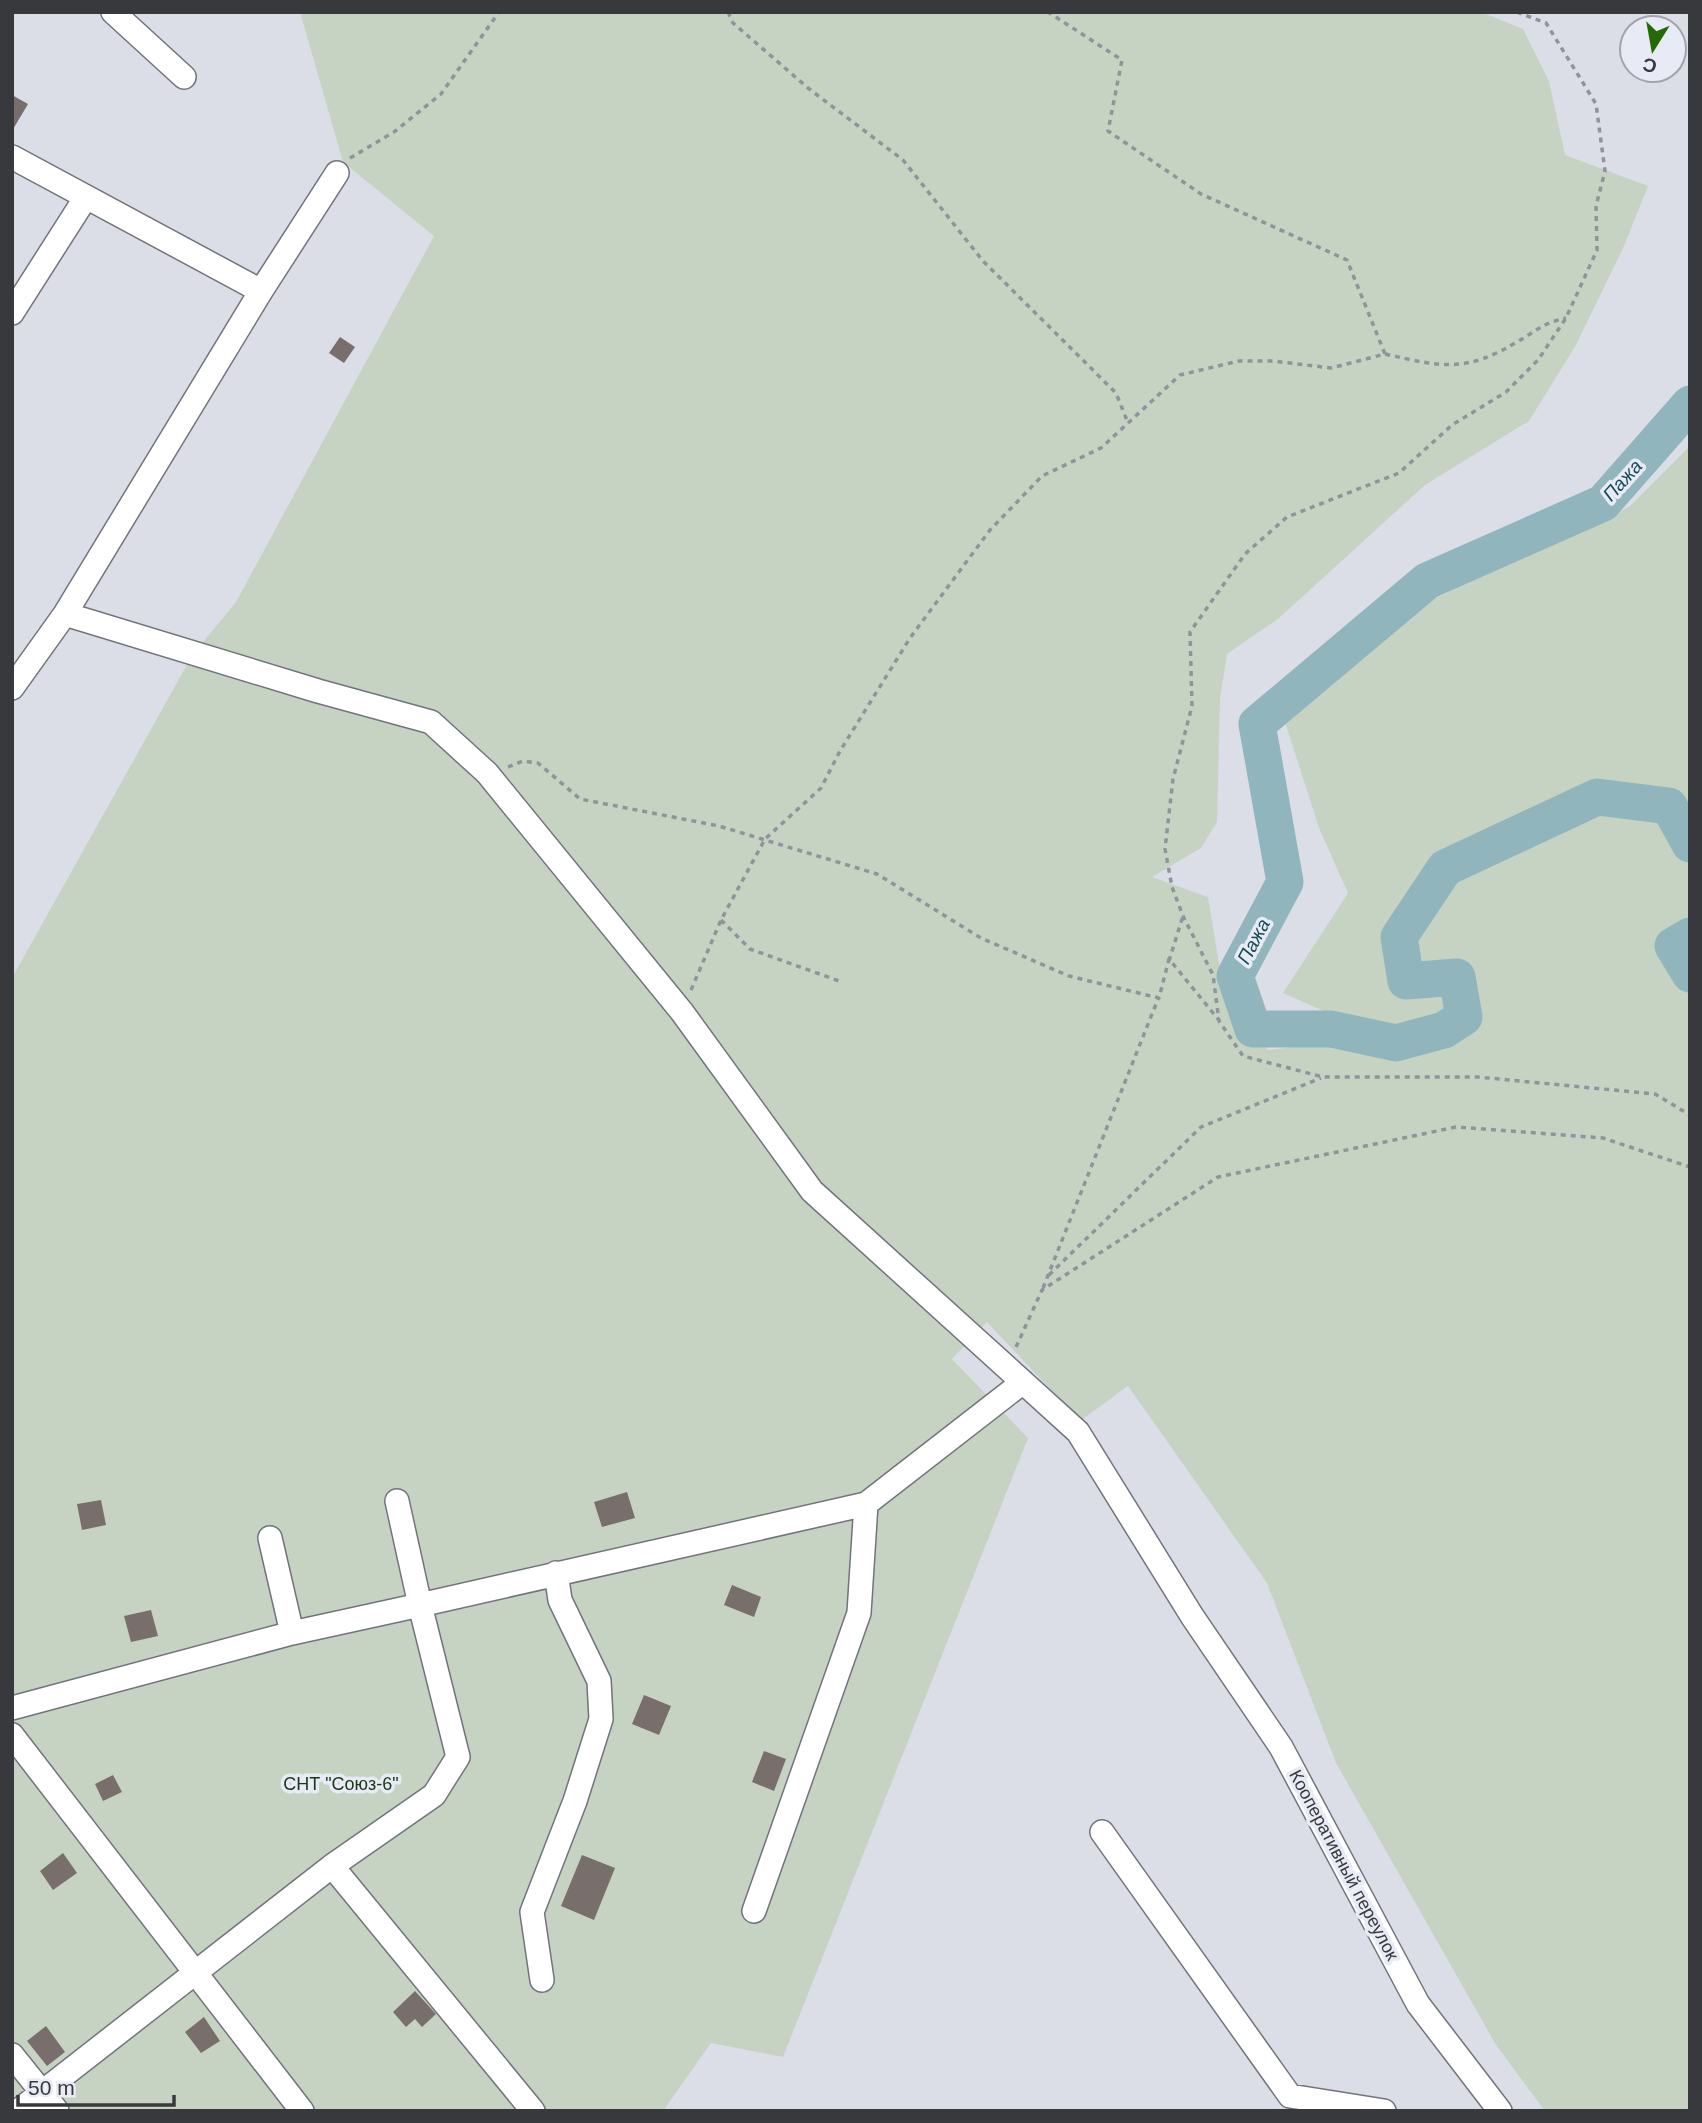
<svg xmlns="http://www.w3.org/2000/svg" width="1702" height="2123" font-family="Helvetica,sans-serif">
	<style>
		.green { fill: #c6d3c3 }
		.lines { fill: none; stroke-linecap: round; stroke-linejoin: round }
		.river { stroke: #90b5bd; stroke-width: 37 }
		.building { fill: #786e6b }
		.minor-casing { stroke: #71747c; stroke-width: 26 }
		.path { stroke: #91939a; stroke-width: 3.5; stroke-dasharray: 5 5; stroke-linecap: butt }
		.minor { stroke: #fff; stroke-width: 23 }
		.labels { text-anchor: middle; stroke-width: 7; stroke-linejoin: round; paint-order: stroke }
		.park-label { font-size: 18px; fill: #183813; stroke: #e8ebf5 }
		.street-label { font-size: 18px; fill: #38393d; stroke: #e8ebf5 }
		.water-label { font-size: 19px; font-style: italic; fill: #144b54; stroke: #e8ebf5 }
	</style>
	<rect width="100%" height="100%" fill="#dbdee7"/>
	<path class="green" d="M300 12H1481L1523 29 1549 81 1565 155 1648 186 1624 246 1576 345 1529 421 1425 485 1278 619 1227 654 1220 699 1217 822 1201 848 1152 877 1208 897 1223 988 1268 1050 1382 1037 1283 993 1348 893 1319 828 1285 722 1430 601 1629 507 1690 446V2111H1545L1496 2045 1336 1763 1267 1583 1128 1386 1080 1421 987 1322 952 1359 1028 1438 783 2057 711 2043 663 2111H12V978L193 654 236 602 434 236 343 162Z"/>
	<g class="lines">
		<path class="river" d="M1690 404 1603 503 1427 581 1257 724 1285 882 1235 976 1253 1029H1331L1396 1043 1444 1030 1464 1017 1457 977 1406 981 1399 937 1445 868 1597 797 1669 806 1690 844
			M1690 936 1673 946 1690 974"/>
	</g>
	<path class="building" d="M12 95 28 104 12 131Z
		M340 337 355 347 344 363 329 353Z
		M627 1492 635 1518 602 1527 594 1502Z
		M101 1500 106 1525 82 1530 77 1504Z
		M732 1585 761 1597 754 1617 724 1605Z
		M151 1610 158 1636 131 1642 124 1616Z
		M644 1695 671 1706 659 1735 632 1724Z
		M764 1751 786 1759 774 1791 752 1782Z
		M113 1775 122 1792 103 1801 95 1784Z
		M63 1853 77 1873 53 1890 40 1871Z
		M582 1855 615 1868 594 1920 561 1906Z
		M415 1991 436 2014 422 2027 415 2019 406 2027 393 2012Z
		M204 2017 220 2041 201 2053 185 2032Z
		M46 2026 65 2052 47 2066 27 2041Z"/>
	<g class="lines">
		<defs>
			<path id="minor" d="M113 12 184 77
				M12 157 261 291 65 614 12 688
				M261 291 337 173
				M12 313 86 197
				M65 614 318 691 431 722 487 773 682 1012 812 1191 1078 1432 1192 1616 1281 1747 1418 2004 1500 2111
				M270 1538 292 1633
				M12 1708 292 1633 420 1605 397 1501
				M12 1735 302 2111
				M1102 1832 1290 2096 1384 2111
				M332 1866 533 2111
				M754 1911 859 1613 866 1504
				M542 1980 532 1912 575 1801 601 1719 599 1681 560 1600 556 1573
				M12 2055 57 2111
				M18 2111 332 1866 434 1795 458 1757 420 1605 866 1504 1023 1382"/>
		</defs>
		<use href="#minor" class="minor-casing"/>
		<path class="path" d="M728 12 733 23 808 88 903 160 983 261 1116 393 1128 423
			M1517 12 1546 23 1596 104 1605 171 1596 206 1597 250 1566 318 1538 360 1506 392 1452 425 1399 473 1287 517 1245 554 1190 632 1192 706 1173 779 1165 849 1172 887 1183 916 1213 975 1219 1021 1243 1056 1323 1077H1478L1655 1094 1690 1115
			M350 158 394 132 441 94 499 12
			M1385 354C1442 367 1465 373 1517 342 1536 331 1543 323 1566 318
			M508 767 523 761 538 763 580 799 719 826 877 874 981 938 1069 976 1159 998 1169 959 1218 1019
			M721 920 750 949 842 982
			M1169 961 1183 916
			M691 990 721 920 765 839 821 788 840 751 910 638 990 530 1042 476 1101 448 1180 375 1239 361H1273L1331 368 1385 354 1347 260 1201 194 1108 131 1122 60 1048 12
			M1049 1275 1201 1127 1321 1078
			M1043 1288 1158 999
			M1016 1347 1042 1290 1218 1177 1456 1127 1603 1138 1690 1167"/>
		<use href="#minor" class="minor"/>
	</g>
	<g class="labels">
		<g class="park-label">
			<text x="341" y="1790">СНТ "Союз-6"</text>
		</g>
		<g class="street-label">
			<text transform="translate(1344 1865) rotate(62)" y="6">Кооперативный переулок</text>
		</g>
		<g class="water-label">
			<text transform="translate(1622 480) rotate(-48)" y="7">Пажа</text>
			<text transform="translate(1253 941) rotate(-62)" y="7">Пажа</text>
		</g>
	</g>
	<rect width="1702" height="2123" fill="none" stroke="#38393d" stroke-width="28"/>
	<g transform="translate(1653 49) rotate(191)"><circle r="33" fill="#e8ebf5" stroke="#a2a4ab" stroke-width="2"/>
	<path d="M0-5L12 26L0 18L-12 26Z" fill="#236a04"/>
	<text y="-10" font-size="19" font-weight="bold" text-anchor="middle" fill="#38393d">С</text>
	</g>
	<path d="M18 2095v10h156v-10" fill="none" stroke="#38393d" stroke-width="3.5"/>
	<text x="28" y="2095" font-size="21" fill="#38393d" stroke="#e8ebf5" stroke-width="5" paint-order="stroke">50 m</text>
</svg>
